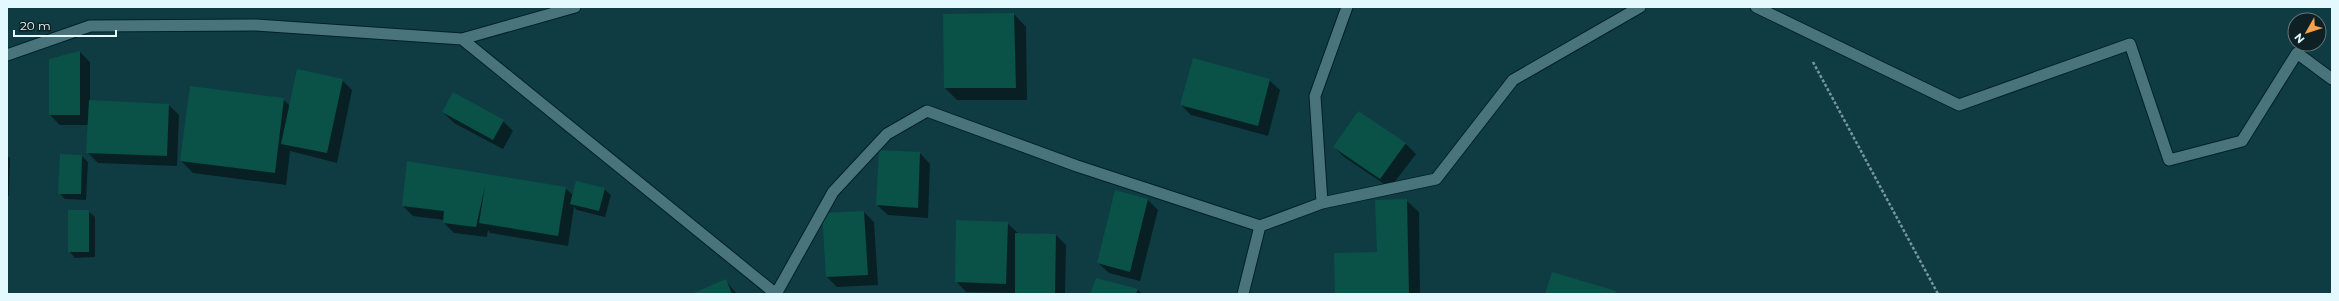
<svg xmlns="http://www.w3.org/2000/svg" width="2339" height="301" font-family="Montserrat,sans-serif">
	<style>
		.shadow { fill: #0007 }
		.building { fill: #0a5147 }
		.lines { fill: none; stroke-linecap: round; stroke-linejoin: round }
		.minor-casing { stroke: #012127; stroke-width: 13 }
		.path { stroke: #75979d; stroke-width: 2.5; stroke-dasharray: 3 2; stroke-linecap: butt }
		.minor { stroke: #4a747c; stroke-width: 11 }
	</style>
	<rect width="100%" height="100%" fill="#0f3c43"/>
	<path class="shadow" d="M1014 14 1026 27 1027 100H957L945 88 944 15Z
		M80 52 90 62V101L169 105 179 115 177 166 98 163 87 152 89 125H60L50 115V60Z
		M342 80 352 90 337 163 290 151 286 185 193 173 181 161 283 99 290 106Z
		M1269 80 1280 90 1268 136 1191 115 1181 105Z
		M443 112 503 121 513 131 503 149 454 123Z
		M1358 113 1406 144 1416 154 1390 188 1344 157 1334 147Z
		M920 153 930 164 928 218 888 215 877 205Z
		M7 155 10 158 9 196H7Z
		M82 156 88 162 86 200 65 199 59 193Z
		M408 162 565 188 573 195 604 189 611 195 605 217 577 210 574 207 568 246 490 233 488 230 487 237 454 233 444 223V220L413 216 403 206Z
		M1116 192 1148 200 1158 210 1140 281 1109 273 1098 263Z
		M1406 200 1419 212 1420 294H1336L1378 253Z
		M88 211 95 217V257L75 258 69 251Z
		M864 212 874 222 878 285 837 287 827 277Z
		M1007 223 1018 233 1056 235 1066 245 1065 294 966 292 956 281Z
		M1096 279 1138 290 1142 294H1091Z
		M726 281 737 294H694Z"/>
	<path class="building" d="M1014 13 1016 88H944L943 14Z
		M80 51V115H49V59Z
		M1193 58 1270 79 1258 126 1180 105Z
		M297 69 343 79 327 153 281 144Z
		M190 86 284 98 275 173 180 161Z
		M453 92 504 120 493 140 442 112Z
		M89 100 169 104 167 156 86 153Z
		M1358 111 1406 143 1380 179 1333 147Z
		M879 150 920 152 918 208 876 205Z
		M60 154 82 155 81 194H58Z
		M407 161 566 187 558 236 479 223 485 186 476 227 443 223 444 211 402 206Z
		M576 181 605 188 599 211 570 204Z
		M1115 190 1148 199 1130 272 1097 263Z
		M1407 199 1409 294H1335L1334 253 1377 252 1375 200Z
		M68 210H89V252H68Z
		M864 211 868 275 826 277 822 213Z
		M956 220 1008 222 1006 284 955 282Z
		M1015 233 1056 234 1055 294H1015Z
		M1552 272 1616 291 1615 294H1545Z
		M1096 278 1138 289 1136 294H1090Z
		M726 279 732 294H691Z"/>
	<g class="lines">
		<defs>
			<path id="minor" d="M1756 7 1959 105 2130 44 2169 160 2242 141 2297 53 2332 79
				M462 39 776 294
				M7 55 90 26 256 25 462 39 575 7
				M1322 203 1315 96 1347 7
				M776 294 833 192 887 134 927 111 1077 166 1260 226 1322 203 1436 179 1513 80 1640 7
				M1243 294 1260 226"/>
		</defs>
		<use href="#minor" class="minor-casing"/>
		<path class="path" d="M1813 62 1938 294"/>
		<use href="#minor" class="minor"/>
	</g>
	<rect width="2339" height="301" fill="none" stroke="#e3f9fe" stroke-width="16"/>
	<g transform="translate(2307 32) rotate(231)"><circle r="19" fill="#0e2023" stroke="#63777b"/>
	<path d="M0-3L7 15L0 10L-7 15Z" fill="#f9a04c"/>
	<text y="-6" font-size="11" font-weight="bold" text-anchor="middle" fill="#e3f9fe">N</text>
	</g>
	<path d="M14 30v6h102v-6" fill="none" stroke="#e3f9fe" stroke-width="2"/>
	<text x="20" y="30" font-size="12" fill="#e3f9fe" stroke="#0e2023" stroke-width="3" paint-order="stroke">20 m</text>
</svg>
